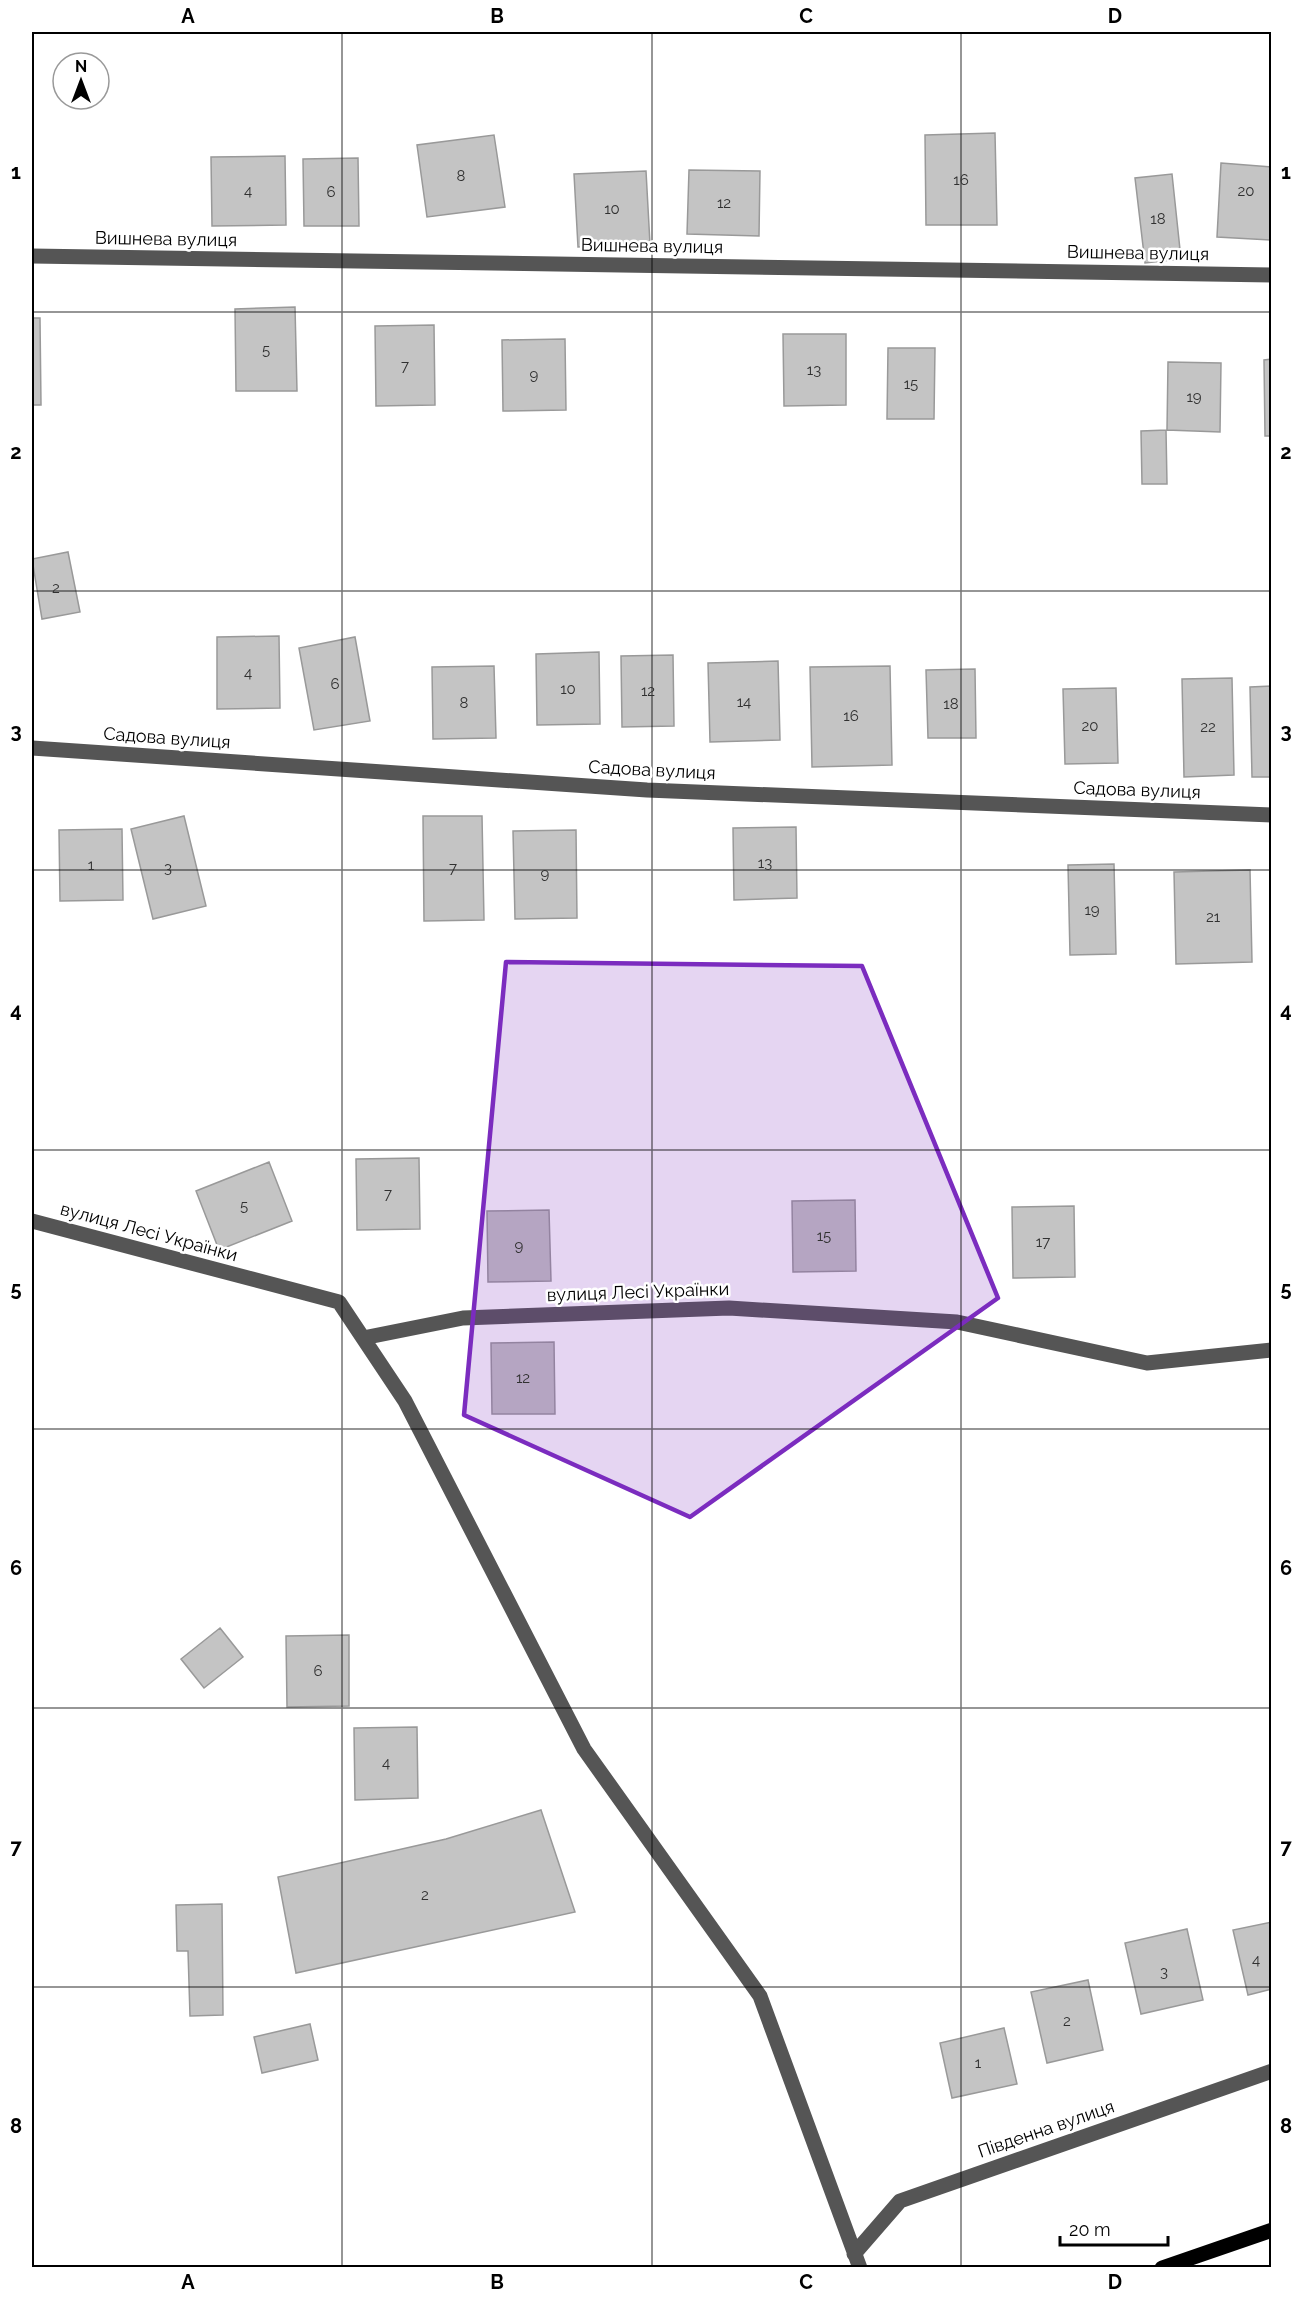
<svg xmlns="http://www.w3.org/2000/svg" width="1303" height="2299" font-family="Raleway,sans-serif">
	<style>
		.building { fill: #c4c4c4; stroke: #999; stroke-width: 1.5 }
		.lines { fill: none; stroke-linecap: round; stroke-linejoin: round }
		.minor { stroke: #555; stroke-width: 15 }
		.major { stroke: #000; stroke-width: 15 }
		.marked { fill: #7b2cbf; fill-opacity: 0.2; stroke: #7b2cbf; stroke-width: 4.5; stroke-linejoin: round }
		.grid { fill: none; stroke: #000; stroke-width: 1.5; stroke-opacity: 0.55 }
		.labels { text-anchor: middle; stroke-width: 5; stroke-linejoin: round; paint-order: stroke }
		.number-label { font-size: 15px; fill: #313131 }
		.street-label { font-size: 18px; fill: #000; stroke: #fff }
		.neatline { fill: none; stroke: #000; stroke-width: 2 }
		.grid-label { font-size: 20px; text-anchor: middle; font-weight: bold; fill: #000 }
	</style>
	<rect width="100%" height="100%" fill="#fff"/>
	<path class="building" d="M995 133 997 225H926L925 135Z
		M494 135 505 207 427 217 417 145Z
		M285 156 286 225 212 226 211 157Z
		M358 158 359 226H304L303 159Z
		M1221 163 1272 167 1270 240 1217 237Z
		M689 170 760 171 759 236 687 234Z
		M646 171 650 244 578 247 574 174Z
		M1172 174 1181 259 1145 263 1135 178Z
		M295 307 297 391H236L235 309Z
		M32 318H40L41 405H32Z
		M434 325 435 405 376 406 375 326Z
		M783 334H846V405L784 406Z
		M565 339 566 410 503 411 502 340Z
		M888 348H935L934 419H887Z
		M1272 359V436H1265L1264 360Z
		M1168 362 1221 363 1220 432 1167 430Z
		M1166 430 1167 484H1142L1141 431Z
		M68 552 80 612 42 619 32 559Z
		M279 636 280 708 217 709V637Z
		M355 637 370 721 314 730 299 648Z
		M599 652 600 724 537 725 536 654Z
		M673 655 674 726 622 727 621 656Z
		M778 661 780 740 710 742 708 663Z
		M494 666 496 738 433 739 432 667Z
		M890 666 892 765 812 767 810 667Z
		M975 669 976 738H928L926 670Z
		M1232 678 1234 775 1184 777 1182 679Z
		M1272 686V777H1252L1250 687Z
		M1116 688 1118 763 1065 764 1063 689Z
		M184 816 206 906 153 919 131 829Z
		M423 816H482L484 920 424 921Z
		M796 827 797 898 734 900 733 828Z
		M122 829 123 900 60 901 59 830Z
		M576 830 577 918 515 919 513 831Z
		M1114 864 1116 954 1070 955 1068 865Z
		M1250 870 1252 962 1176 964 1174 872Z
		M419 1158 420 1229 357 1230 356 1159Z
		M269 1162 292 1221 219 1250 196 1191Z
		M855 1200 856 1271 793 1272 792 1201Z
		M1074 1206 1075 1277 1013 1278 1012 1207Z
		M549 1210 551 1281 488 1282 487 1211Z
		M554 1342 555 1414H492L491 1343Z
		M220 1628 243 1657 204 1688 181 1659Z
		M349 1635V1706L287 1707 286 1636Z
		M417 1727 418 1798 355 1800 354 1728Z
		M541 1810 575 1912 296 1973 278 1877 446 1839Z
		M222 1904 223 2015 190 2016 188 1951H177L176 1905Z
		M1272 1922V1989L1248 1995 1233 1930Z
		M1187 1929 1203 2000 1141 2014 1125 1943Z
		M1088 1980 1103 2050 1047 2063 1031 1992Z
		M310 2024 318 2060 262 2073 254 2037Z
		M1004 2028 1017 2084 952 2098 940 2043Z"/>
	<g class="lines">
		<path class="minor" d="M32 256 1272 275
			M32 748 647 790 1272 815
			M32 1221 339 1302 363 1338 463 1318 729 1308 957 1322 1147 1363 1272 1350
			M363 1338 405 1401 584 1749 760 1996 860 2268
			M854 2254 900 2201 1272 2071"/>
		<path class="major" d="M1162 2268 1272 2230"/>
	</g>
	<path class="marked" d="M506 962 862 966 998 1298 690 1517 464 1415Z"/>
	<path class="grid" d="M342 32V2268M652 32V2268M961 32V2268M32 312H1272M32 591H1272M32 870H1272M32 1150H1272M32 1429H1272M32 1708H1272M32 1987H1272"/>
	<g class="labels">
		<g class="number-label">
			<text x="461" y="181">8</text>
			<text x="961" y="185">16</text>
			<text x="248" y="196">4</text>
			<text x="1246" y="196">20</text>
			<text x="331" y="197">6</text>
			<text x="724" y="208">12</text>
			<text x="612" y="214">10</text>
			<text x="1158" y="224">18</text>
			<text x="266" y="355">5</text>
			<text x="405" y="371">7</text>
			<text x="814" y="375">13</text>
			<text x="534" y="380">9</text>
			<text x="911" y="389">15</text>
			<text x="1194" y="402">19</text>
			<text x="56" y="593">2</text>
			<text x="248" y="678">4</text>
			<text x="335" y="689">6</text>
			<text x="568" y="694">10</text>
			<text x="648" y="696">12</text>
			<text x="744" y="707">14</text>
			<text x="464" y="708">8</text>
			<text x="951" y="709">18</text>
			<text x="851" y="721">16</text>
			<text x="1090" y="731">20</text>
			<text x="1208" y="732">22</text>
			<text x="765" y="868">13</text>
			<text x="91" y="870">1</text>
			<text x="168" y="873">3</text>
			<text x="453" y="873">7</text>
			<text x="545" y="879">9</text>
			<text x="1092" y="915">19</text>
			<text x="1213" y="922">21</text>
			<text x="388" y="1199">7</text>
			<text x="244" y="1211">5</text>
			<text x="824" y="1241">15</text>
			<text x="1043" y="1247">17</text>
			<text x="519" y="1251">9</text>
			<text x="523" y="1383">12</text>
			<text x="318" y="1676">6</text>
			<text x="386" y="1768">4</text>
			<text x="425" y="1900">2</text>
			<text x="1256" y="1965">4</text>
			<text x="1164" y="1977">3</text>
			<text x="1067" y="2026">2</text>
			<text x="978" y="2068">1</text>
		</g>
		<g class="street-label">
			<text transform="translate(166 239) rotate(1)" y="6">Вишнева вулиця</text>
			<text transform="translate(652 246) rotate(1)" y="6">Вишнева вулиця</text>
			<text transform="translate(1138 253) rotate(1)" y="6">Вишнева вулиця</text>
			<text transform="translate(167 738) rotate(4)" y="6">Садова вулиця</text>
			<text transform="translate(652 770) rotate(3)" y="6">Садова вулиця</text>
			<text transform="translate(1137 790) rotate(2)" y="6">Садова вулиця</text>
			<text transform="translate(149 1232) rotate(15)" y="6">вулиця Лесі Українки</text>
			<text transform="translate(638 1292) rotate(-2)" y="6">вулиця Лесі Українки</text>
			<text transform="translate(1046 2129) rotate(-19)" y="6">Південна вулиця</text>
		</g>
	</g>
	<rect width="1303" height="2299" fill="none" stroke="#ffffff" stroke-width="66"/>
	<g transform="translate(81 81)"><circle r="28" fill="#ffffff" stroke="#999999" stroke-width="1.5"/>
	<path d="M0-4.5L10 22L0 15L-10 22Z" fill="#000000"/>
	<text y="-9" font-size="16" font-weight="bold" text-anchor="middle" fill="#000000">N</text>
	</g>
	<path d="M1060 2236v9h108v-9" fill="none" stroke="#000000" stroke-width="3"/>
	<text x="1069" y="2236" font-size="18" fill="#000000" stroke="#ffffff" stroke-width="4.5" paint-order="stroke">20 m</text>
	<rect x="33" y="33" width="1237" height="2233" class="neatline"/>
	<g class="grid-label">
		<text x="188" y="23">A</text>
		<text x="497" y="23">B</text>
		<text x="806" y="23">C</text>
		<text x="1115" y="23">D</text>
		<text x="16" y="179">1</text>
		<text x="1286" y="179">1</text>
		<text x="16" y="459">2</text>
		<text x="1286" y="459">2</text>
		<text x="16" y="738">3</text>
		<text x="1286" y="738">3</text>
		<text x="16" y="1017">4</text>
		<text x="1286" y="1017">4</text>
		<text x="16" y="1296">5</text>
		<text x="1286" y="1296">5</text>
		<text x="16" y="1575">6</text>
		<text x="1286" y="1575">6</text>
		<text x="16" y="1854">7</text>
		<text x="1286" y="1854">7</text>
		<text x="16" y="2133">8</text>
		<text x="1286" y="2133">8</text>
		<text x="188" y="2289">A</text>
		<text x="497" y="2289">B</text>
		<text x="806" y="2289">C</text>
		<text x="1115" y="2289">D</text>
	</g>
</svg>
